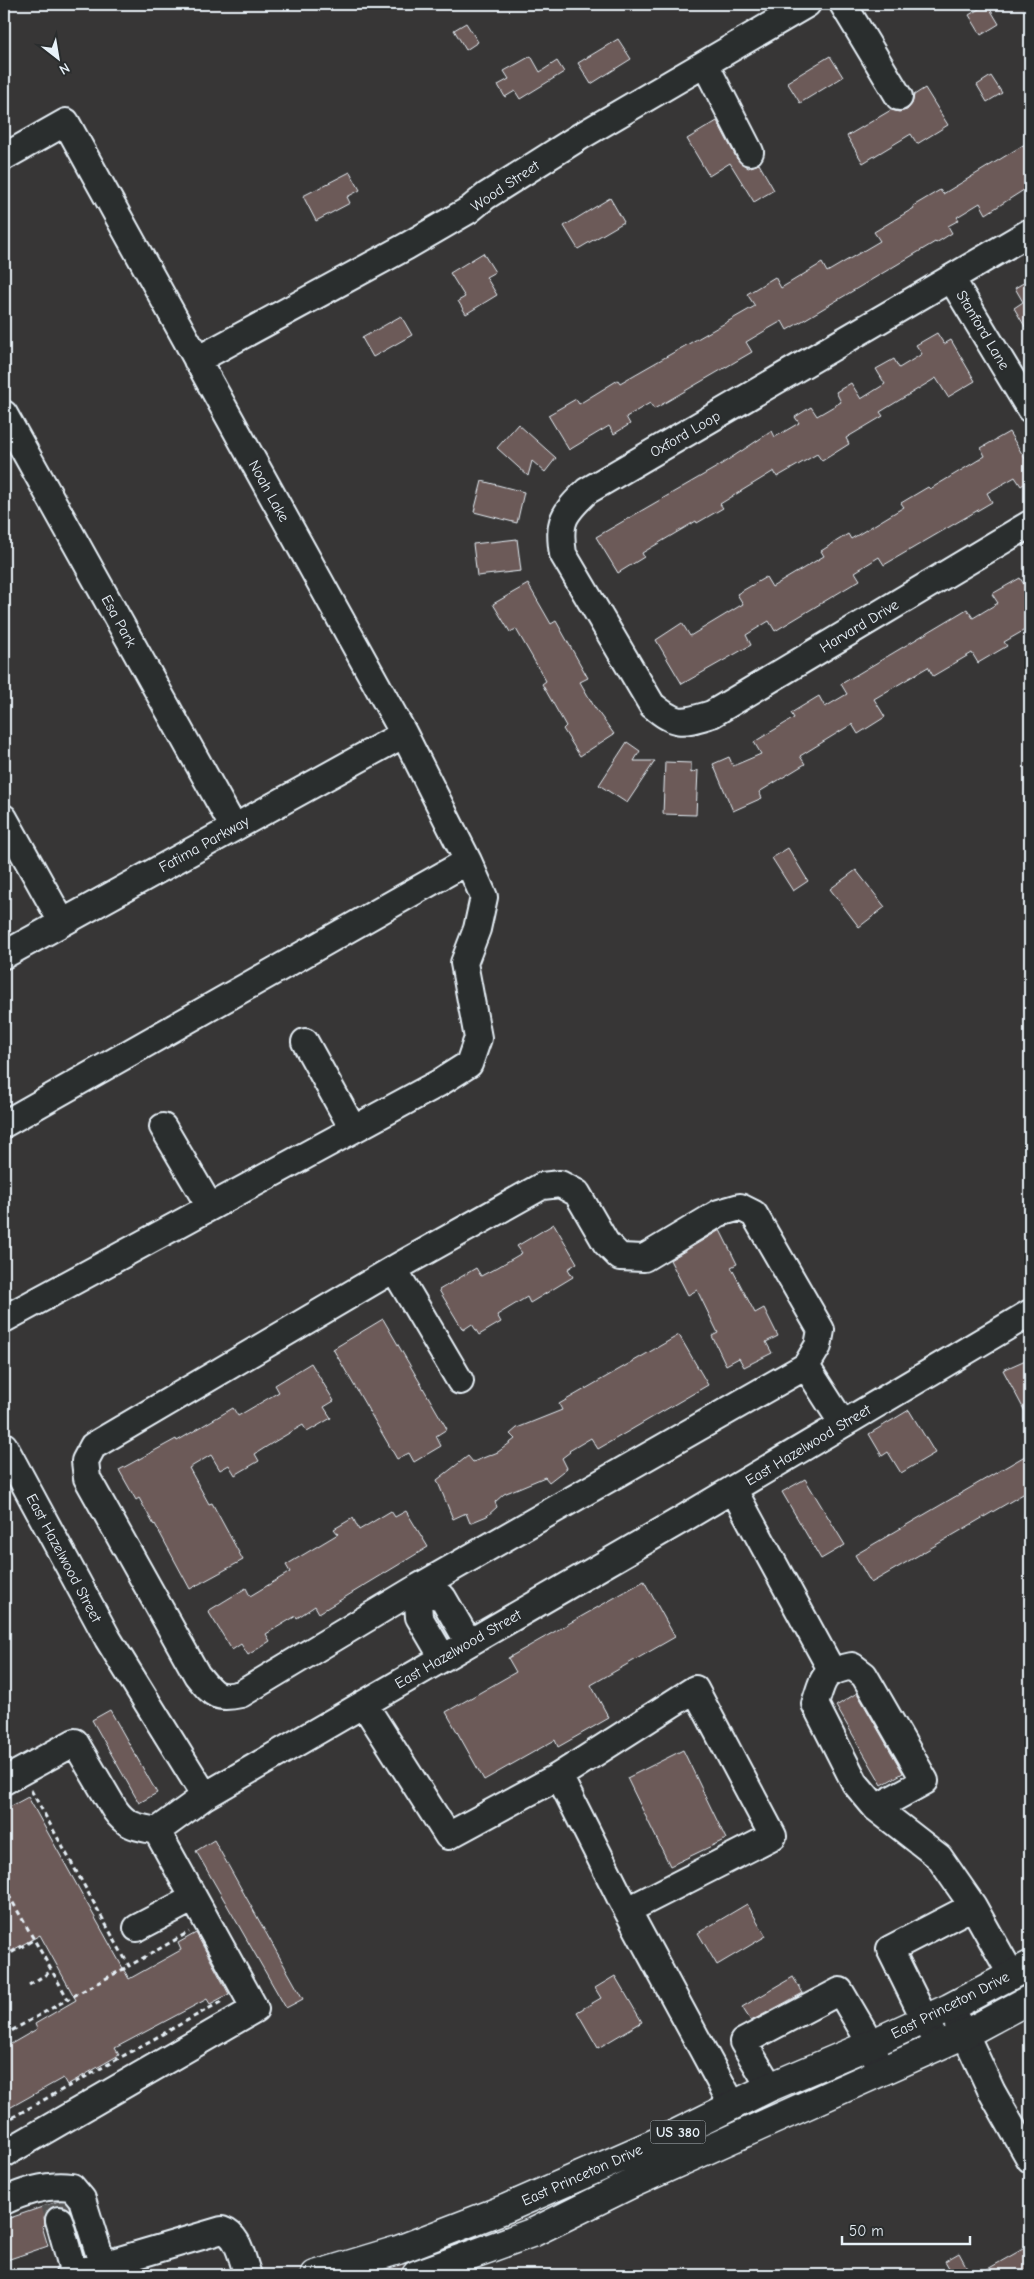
<svg xmlns="http://www.w3.org/2000/svg" width="1034" height="2279" font-family="'Comic Neue',sans-serif">
	<style>
		.built { fill: #474140 }
		.building { fill: #6c5a58; stroke: #e8f1f8 }
		.lines { fill: none; stroke-linecap: round; stroke-linejoin: round }
		.minor-tunnel { stroke: #525253; stroke-width: 26; stroke-dasharray: 26 13; stroke-linecap: butt }
		.minor-casing { stroke: #e8f1f8; stroke-width: 30 }
		.highway-casing { stroke: #e8f1f8; stroke-width: 31 }
		.path { stroke: #e8f1f8; stroke-width: 3; stroke-dasharray: 5 4; stroke-linecap: butt }
		.minor { stroke: #2a2d2e; stroke-width: 26 }
		.highway { stroke: #2a2d2e; stroke-width: 28 }
		.labels { text-anchor: middle; stroke-width: 4.5; stroke-linejoin: round; paint-order: stroke }
		.shield { fill: #2a2d2e; stroke: #afb6bb; stroke-width: 1 }
		.shield-label { font-size: 14px; font-weight: bold; fill: #e8f1f8 }
		.street-label { font-size: 15px; fill: #e8f1f8; stroke: #2a2d2e }
	</style>
	<rect width="100%" height="100%" fill="#373636"/>
	<filter id="ink" filterUnits="userSpaceOnUse"><feTurbulence type="fractalNoise" baseFrequency=".02" numOctaves="2"/><feDisplacementMap in="SourceGraphic" scale="10" xChannelSelector="R" yChannelSelector="G"/><feConvolveMatrix kernelMatrix="1 2 1 2 8 2 1 2 1" color-interpolation-filters="sRGB"/></filter>
	<g filter="url(#ink)">
		<path class="built" d="M449 2242 468 2275H351Z"/>
		<path class="building" d="M987 4 999 24 981 35 969 15Z
			M466 23 478 42 466 50 454 30Z
			M618 39 631 59 591 84 578 63Z
			M531 56 540 72 557 61 564 72 520 99 515 91 505 97 498 85 509 79 504 71Z
			M830 56 843 77 800 103 787 82Z
			M991 76 1002 93 987 102 977 85Z
			M925 88 948 125 917 144 911 134 863 163 847 136 891 110 899 112 907 110 912 104 914 95Z
			M717 121 737 159 748 168 759 164 774 190 754 202 730 163 709 176 687 139Z
			M1030 141V186L986 214 980 203 957 217 959 220 948 226 952 233 936 243 935 242 787 330 782 321 768 329 746 342 752 352 654 409 650 403 626 417 630 424 614 434 609 426 569 450 548 415 576 399 579 404 618 380 620 383 755 306 747 294 775 277 781 288 822 263 827 272 880 241 874 232 914 208 913 206 940 190 943 194Z
			M350 172 360 190 347 197 350 203 316 221 303 196Z
			M610 198 624 222 578 249 564 226Z
			M483 253 495 272 486 277 497 295 466 314 458 301 465 297 450 273Z
			M1030 279V335L1014 308 1023 302 1015 288Z
			M401 316 412 335 373 357 362 338Z
			M937 333 944 344 951 340 975 381 948 397 936 378 880 412 883 416 846 438 849 444 822 461 817 454 777 477 774 471 720 504 723 508 697 523 696 521 642 553 644 557 618 573 596 537 717 467 772 431 775 437 799 423 795 417 811 407 817 416 841 402 836 392 851 383 861 399 885 384 876 369 894 359 899 368 922 354 916 345Z
			M518 424 556 458 545 472 532 461 528 476 497 448Z
			M1009 432 1030 467V480L1021 486 1015 477 987 493 992 502 884 565 879 557 855 572 860 580 775 631 769 621 746 635 751 645 682 684 656 640 682 623 690 636 743 604 737 594 766 577 772 587 824 556 821 551 848 534 851 539 904 507 901 503 928 487 930 489 985 456 981 448Z
			M482 481 524 492 517 523 474 512Z
			M517 539 521 571 477 576 473 544Z
			M1020 578 1030 594V627L1004 642 1007 646 978 663 972 653 933 676 928 667 874 699 885 717 858 734 852 724 800 756 805 764 759 792 762 798 733 811 713 764 729 757 733 766 761 754 754 742 794 718 791 713 819 696 825 707 847 694 841 684 967 609 973 618 998 603 992 594Z
			M528 584 551 624 556 621 588 678 580 682 595 708 614 734 580 756 563 729 566 726 542 684 546 681 516 629 510 632 493 604Z
			M627 742 640 751 634 761H655L627 803 599 785Z
			M665 762 691 763V773L698 770 696 815 663 814Z
			M788 848 808 881 793 891 772 858Z
			M856 870 885 907 859 927 830 889Z
			M554 1224 577 1263 568 1269 573 1277 530 1303 527 1297 497 1315 501 1322 479 1335 472 1324 463 1330 439 1290 476 1268 481 1276 498 1267 522 1253 517 1246Z
			M720 1230 737 1264 731 1267 755 1313 764 1308 778 1336 766 1342 772 1353 744 1367 739 1358 726 1365 712 1336 718 1333 697 1290 688 1295 670 1260Z
			M383 1319 447 1429 436 1436 441 1446 414 1462 409 1453 397 1459 333 1349Z
			M679 1335 708 1385 598 1449 591 1438 569 1451 570 1452 562 1458 567 1468 549 1482 545 1477 504 1494 495 1502 497 1507 487 1516 470 1523 466 1513 453 1519 437 1480 468 1456 473 1462 498 1452 515 1439 510 1434 517 1428 562 1410 559 1404Z
			M1030 1358V1421L1003 1370Z
			M311 1363 334 1401 324 1407 331 1418 307 1432 303 1425 274 1442 255 1454 259 1461 235 1475 229 1465 220 1470 211 1455 189 1468 209 1504 212 1503 243 1560 190 1589 155 1524 154 1525 139 1498 136 1500 119 1470 176 1439 177 1441 233 1408 238 1416 279 1392 275 1385Z
			M909 1410 935 1453 901 1473 888 1452 882 1456 869 1434Z
			M1030 1453V1490L871 1583 855 1555Z
			M805 1479 845 1545 821 1559 782 1492Z
			M391 1511 395 1517 406 1511 428 1547 319 1613 315 1606 297 1618 296 1616 266 1634 270 1641 248 1655 241 1644 232 1650 208 1611 246 1588 250 1596 290 1572 286 1565 338 1534 334 1529 353 1518 359 1530Z
			M644 1581 675 1637 591 1685 609 1718 558 1747 555 1740 484 1780 446 1712 516 1672 508 1658Z
			M857 1693 903 1773 882 1785 836 1706Z
			M110 1710 157 1793 139 1803 92 1720Z
			M683 1750 726 1839 670 1866 627 1778Z
			M28 1797 129 1979 181 1950 178 1943 196 1933 229 1994 210 2004 207 1999 115 2048 119 2055 67 2085 63 2078 4 2111V2048L37 2029 35 2024 76 2000 40 1935 4 1955V1810Z
			M214 1840 303 1999 286 2008 196 1851Z
			M747 1904 766 1936 717 1965 698 1933Z
			M615 1976 642 2022 598 2048 577 2012 601 1998 595 1988Z
			M793 1977 803 1993 751 2021 742 2007Z
			M60 2201H65L70 2209 62 2205H55L49 2209 44 2217 45 2225 42 2226 48 2246 4 2261V2220Z
			M1030 2245V2275H977Z
			M959 2253 971 2275H953L945 2261Z"/>
		<g class="lines">
			<path class="minor-tunnel" d="M54 2203 59 2220"/>
			<defs>
				<path id="minor" d="M843 4 899 97
					M705 64 750 152
					M4 157 66 122 404 734 468 861 484 897 477 929 464 963 478 1038 469 1064 439 1083 4 1319
					M1030 232 587 491C563 514 558 521 563 554L652 705C677 726 682 723 712 714L1030 524
					M951 278 1030 409
					M197 360 407 246 469 210 486 196 581 136 807 4
					M4 414 234 828
					M4 818 62 922
					M4 955 404 734
					M305 1042 353 1129
					M4 1124 468 861
					M163 1127 210 1207
					M560 1184 577 1193 606 1243 620 1257 644 1258 719 1213 740 1207 754 1214 821 1330 818 1346 806 1366 417 1588 241 1694C215 1700 213 1694 197 1675L87 1478 85 1461 93 1446 399 1266 542 1186Z
					M394 1269 460 1381
					M806 1366 843 1424
					M4 1446 108 1639 205 1796 681 1520 1030 1313
					M733 1489 832 1671
					M443 1658 419 1617 417 1588 443 1598 469 1643
					M364 1704 448 1836 559 1776 619 1895 732 2104
					M559 1776 695 1689 773 1836 628 1910
					M4 1781 75 1742 115 1810C127 1827 138 1827 157 1831L205 1796
					M876 1808 925 1781 864 1675 852 1666C822 1673 824 1676 815 1704L855 1783 876 1808 939 1857 973 1906
					M137 1928 194 1898
					M949 2008 965 2034 992 2092 1030 2159
					M938 2046 890 1949 973 1906 1011 1974
					M770 2087 743 2042 840 1991 871 2044 881 2071
					M4 2154 255 2009 157 1831
					M4 2201C25 2191 49 2184 72 2187L82 2199 103 2266
					M59 2220 74 2274
					M69 2275 222 2230C240 2236 241 2258 248 2275"/>
				<path id="highway" d="M315 2275 398 2250 507 2208 671 2136 770 2087 871 2044 949 2008 1030 1965
					M416 2275 534 2232 631 2184 965 2034 1030 1999"/>
			</defs>
			<use href="#minor" class="minor-casing"/>
			<use href="#highway" class="highway-casing"/>
			<path class="path" d="M31 1790 129 1966 189 1932
				M4 1887 68 1999 129 1966
				M4 1957 33 1940
				M29 1985 50 1972
				M4 2035 68 1999
				M4 2122 224 2000"/>
			<use href="#minor" class="minor"/>
			<use href="#highway" class="highway"/>
		</g>
	</g>
	<g class="labels">
		<rect class="shield" x="650.5" y="2120.5" width="55" height="23" rx="4"/>
		<g class="shield-label">
			<text x="678" y="2137">US 380</text>
		</g>
		<g class="street-label">
			<text transform="translate(505 186) rotate(-34)" y="5">Wood Street</text>
			<text transform="translate(983 330) rotate(59)" y="5">Stanford Lane</text>
			<text transform="translate(685 434) rotate(-30)" y="5">Oxford Loop</text>
			<text transform="translate(269 491) rotate(61)" y="5">Noah Lake</text>
			<text transform="translate(119 621) rotate(61)" y="5">Esa Park</text>
			<text transform="translate(859 626) rotate(-31)" y="5">Harvard Drive</text>
			<text transform="translate(204 844) rotate(-29)" y="5">Fatima Parkway</text>
			<text transform="translate(808 1445) rotate(-31)" y="5">East Hazelwood Street</text>
			<text transform="translate(64 1558) rotate(62)" y="5">East Hazelwood Street</text>
			<text transform="translate(458 1649) rotate(-30)" y="5">East Hazelwood Street</text>
			<text transform="translate(950 2005) rotate(-27)" y="5">East Princeton Drive</text>
			<text transform="translate(582 2175) rotate(-24)" y="5">East Princeton Drive</text>
		</g>
	</g>
	<rect width="1034" height="2279" fill="none" stroke="#2a2d2e" stroke-width="20"/>
	<rect x="10" y="10" width="1014" height="2259" fill="none" stroke="#e8f1f8" stroke-width="2" filter="url(#ink)"/>
	<g transform="translate(58 58) rotate(149)" stroke="#2a2d2e" stroke-width="4" paint-order="stroke">
	<path d="M0-4L9 19L0 12L-9 19Z" fill="#e8f1f8"/>
	<text y="-8" font-size="14" font-weight="bold" text-anchor="middle" fill="#e8f1f8">N</text>
	</g>
	<path d="M842 2236v8h128v-8" fill="none" stroke="#e8f1f8" stroke-width="2.5"/>
	<text x="849" y="2236" font-size="15" fill="#e8f1f8" stroke="#2a2d2e" stroke-width="4" paint-order="stroke">50 m</text>
</svg>
